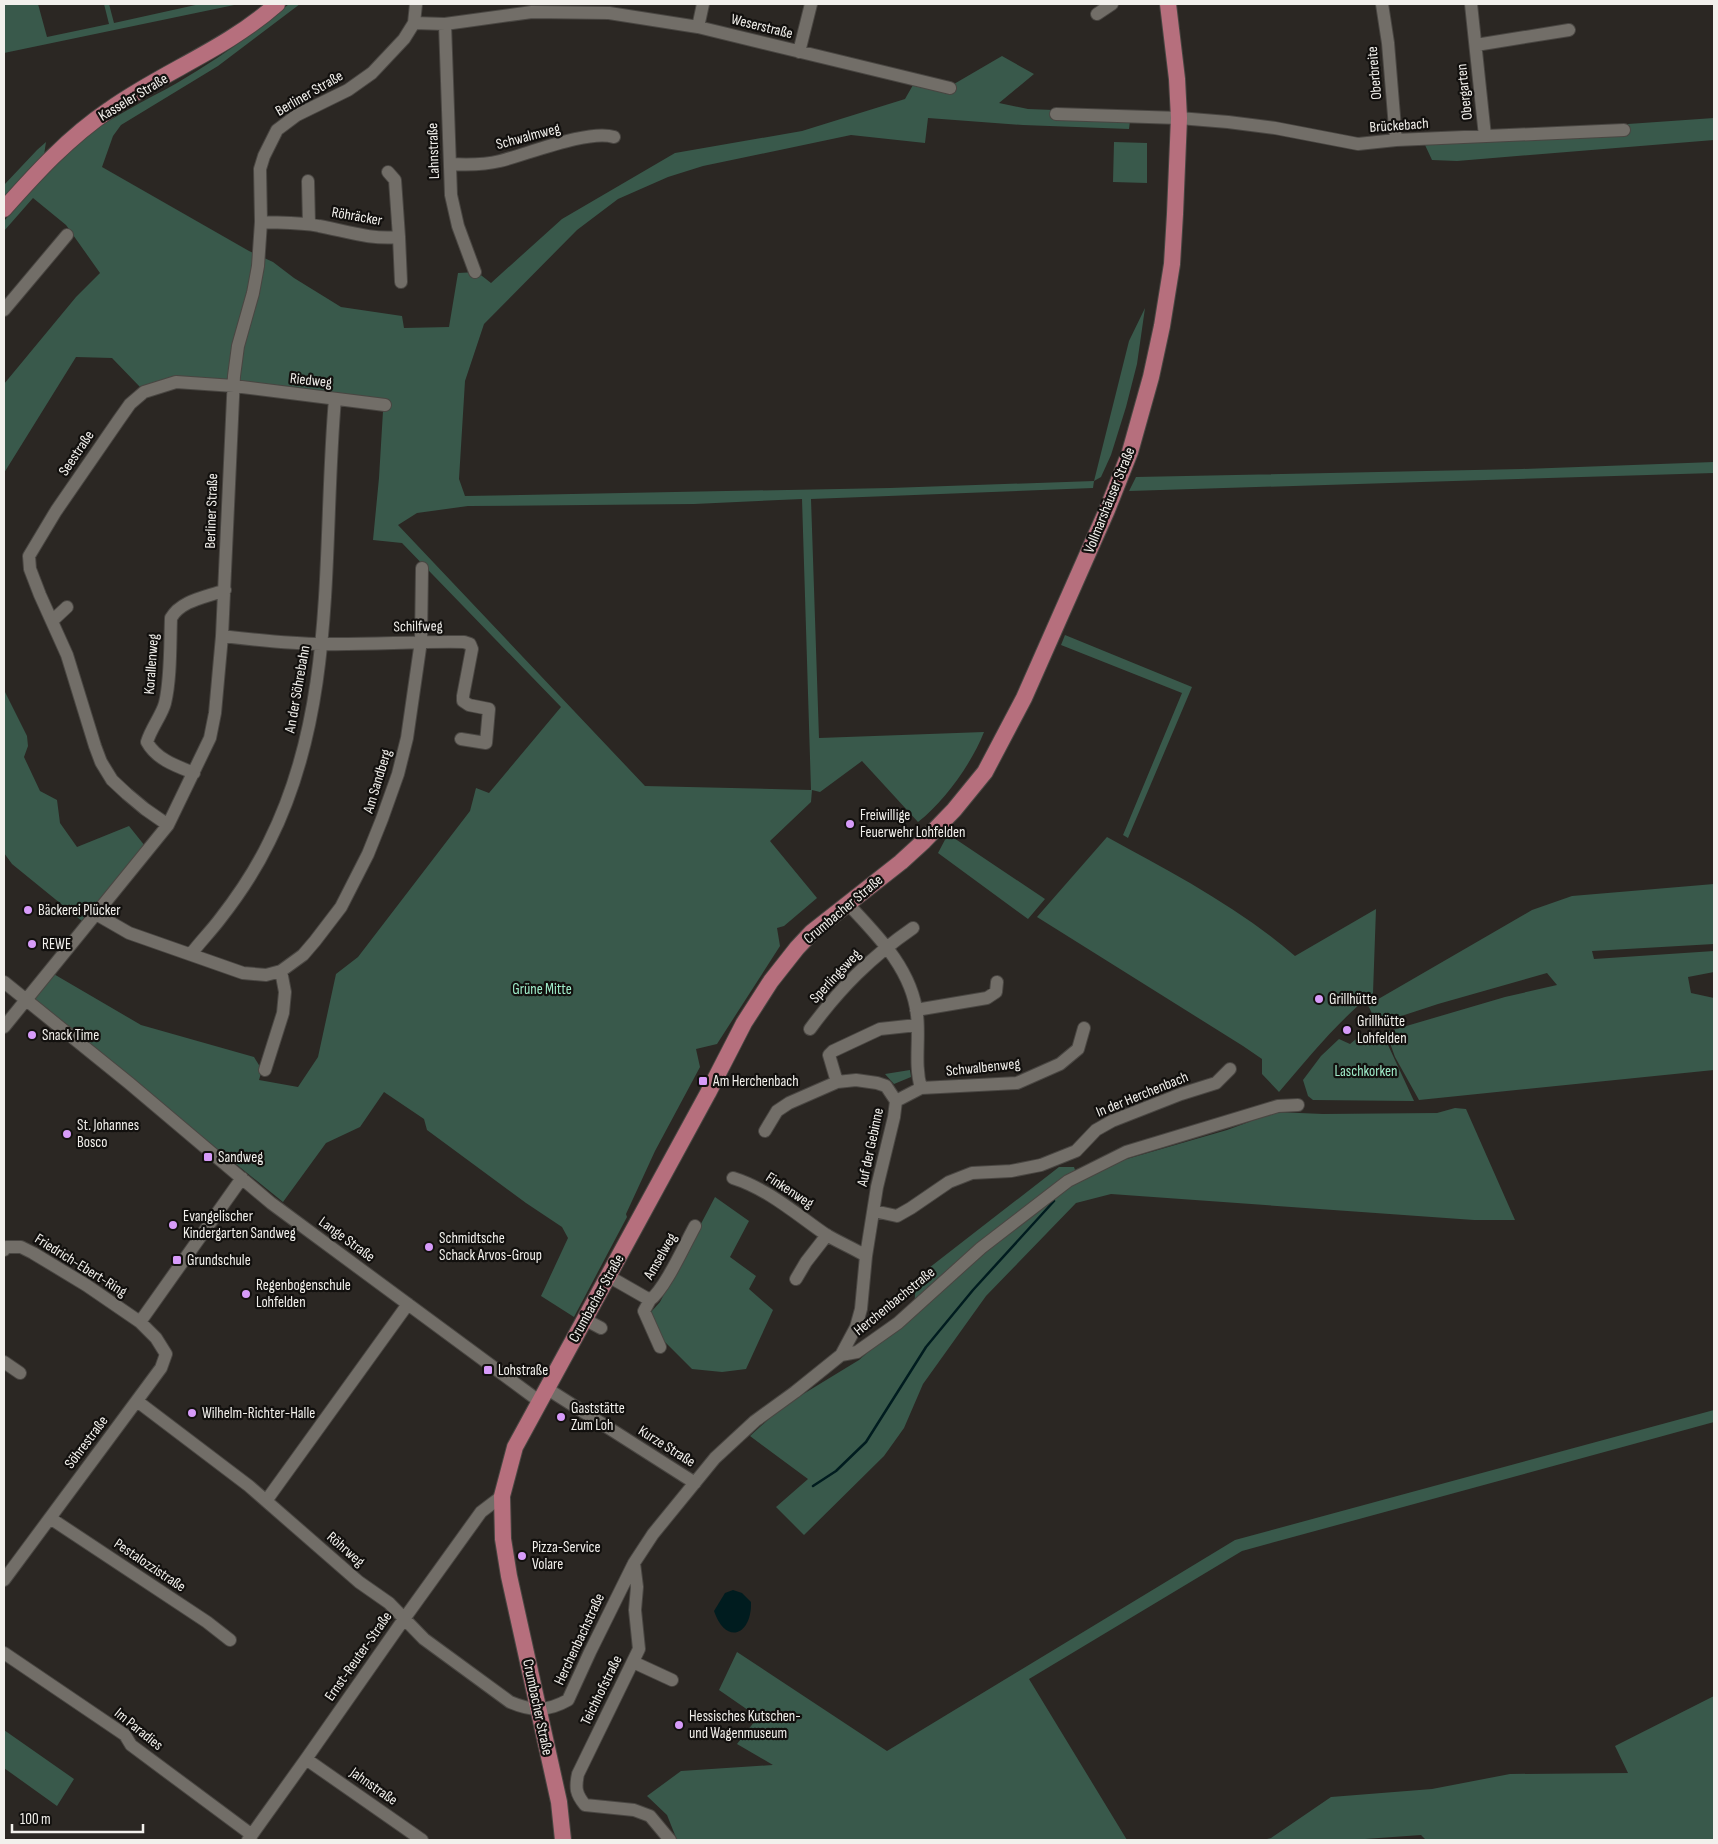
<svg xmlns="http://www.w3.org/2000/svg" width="1718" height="1844" font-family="'Sofia Sans Condensed',sans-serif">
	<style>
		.green { fill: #39594b; fill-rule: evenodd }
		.water { fill: #001c1f }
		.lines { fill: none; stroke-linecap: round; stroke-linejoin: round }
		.stream { stroke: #001c1f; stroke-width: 2.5 }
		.minor-casing { stroke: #494642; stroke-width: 14 }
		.major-casing { stroke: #494642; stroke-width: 18 }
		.minor { stroke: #726e68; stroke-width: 12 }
		.major { stroke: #b66f7d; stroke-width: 16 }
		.poi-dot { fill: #d79bf9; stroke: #12100e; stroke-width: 2 }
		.labels { text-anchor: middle; stroke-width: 4.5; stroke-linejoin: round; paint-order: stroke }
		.street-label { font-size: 15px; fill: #f2f0ec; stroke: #12100e }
		.poi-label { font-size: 15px; fill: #f2f0ec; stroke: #12100e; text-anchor: start }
		.park-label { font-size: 15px; fill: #9febc9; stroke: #12100e }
	</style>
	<rect width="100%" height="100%" fill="#2b2723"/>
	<path class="green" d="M4 4H38L47 37 109 24 104 4H109L114 23 200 4H239L4 53Z
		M289 4H300L218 66 121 125 113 136 102 167 249 251 273 262 294 278 341 307 402 316 404 328 449 327 458 273 477 272 491 283 562 219 675 153 802 131 905 99 913 85 942 91 1002 56 1034 74 999 103 1028 109 1131 113 1129 129 1023 125 928 118 925 143 851 135 703 166 668 177 618 199 577 230 484 324 465 381 459 479 465 496 890 488 1094 481 1129 341 1145 308 1137 364 1126 407 1111 455 1101 477 1094 481 1093 488 811 499 819 738 984 732C972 763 944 802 918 822L862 761 820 792 812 790 811 802 770 841 817 898 784 926 777 928 780 946 717 1044 696 1049 700 1067 655 1151 626 1214 627 1217 574 1317 541 1296 568 1238 562 1227 526 1203 427 1130 424 1119 384 1092 360 1127 326 1143 283 1202 32 999 52 973 141 1025 254 1057 262 1070 259 1080 298 1087 318 1057 336 974 358 957 470 811 476 788 489 793 561 707 402 543 373 540 379 478 383 411 156 382 140 387 112 358 76 357 4 473V384L76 297 100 273 66 225 33 198 4 231V221C29 193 53 163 83 139 112 116 145 101 177 83 216 60 255 33 289 4ZM802 499 811 790 645 786 398 525 417 513 468 506 694 504Z
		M1714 118V140L1457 161 1432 160 1425 145 1628 134V124Z
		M46 142 44 155 4 199V185L37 150Z
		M1114 142 1147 143V183L1113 182Z
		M1714 462V473L1129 491 1136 477 1522 469Z
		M1065 635 1192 687 1128 838 1123 835 1182 693 1061 645Z
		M4 690 27 736 28 746 24 757 40 791 57 800 60 823 77 847 129 826 145 846 82 921 12 864 4 853Z
		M948 834 1045 899 1028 919 938 853Z
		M1107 837C1171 872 1240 908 1295 956L1376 909 1373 993C1338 1021 1309 1057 1279 1092L1262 1074V1059L1243 1046 1037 917Z
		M1714 884V944L1592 951 1594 959 1714 951V972L1688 977 1691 993 1714 998V1070L1419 1100 1395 1057 1386 1032 1505 997 1557 985 1547 973 1438 1004 1377 1024 1368 1005 1532 910 1572 896Z
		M1382 1032 1414 1101 1313 1100 1308 1096 1303 1080 1321 1056 1339 1039 1350 1044 1362 1034Z
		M910 1070 911 1077 894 1084 885 1074Z
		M1455 1108 1466 1109 1515 1220H1474L1111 1194 1076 1203 986 1296 923 1384 904 1428 884 1456 804 1535 776 1507 808 1479 750 1436 782 1407 859 1360 914 1312 916 1278 1059 1167H1074L1079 1181 1113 1163 1227 1130 1276 1112 1323 1114 1437 1113Z
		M715 1197 749 1221 730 1257 756 1276 749 1289 773 1310 746 1369 722 1372 692 1369 662 1339 651 1312 660 1302Z
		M1714 1410V1422L1242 1551 1029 1679 1127 1840H677L667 1815 647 1796 681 1771 773 1765 737 1744 758 1717 719 1690 737 1652 887 1751 1235 1540Z
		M1714 1696V1840H1426L1421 1835 1351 1840H1263L1271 1838 1331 1797 1432 1789 1510 1774 1628 1773 1615 1746Z
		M4 1730 74 1779 57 1806 4 1768Z"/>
	<path class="water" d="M733 1590 742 1593 751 1602C752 1635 726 1646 714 1611L725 1593Z"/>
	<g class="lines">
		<path class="stream" d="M813 1486 836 1471 866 1442 926 1347 973 1290 1054 1201"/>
		<defs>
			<path id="minor" d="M1382 4 1388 43 1396 140
				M1471 4 1485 136
				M1097 14 1112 4
				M414 23 445 24 532 12 609 13 698 27 950 88
				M445 24 451 195 458 226 475 272
				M698 27 703 4
				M1476 45 1569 30
				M799 52 811 4
				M1056 114 1179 118 1228 122 1275 128 1358 144 1396 140 1624 130
				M450 164C467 165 484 165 500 161 528 154 589 129 614 137
				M308 181 309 224
				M261 222C280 223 300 222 319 226 346 231 371 240 399 237L395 180 388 172
				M399 237 401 282
				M4 310 67 235
				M52 621 67 607
				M222 636C256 640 289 644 322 644 370 645 417 641 464 642L470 644 472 649 463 696V701L469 705 489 709 486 743 461 739
				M194 773C176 766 156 759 147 742 151 728 162 715 165 703 171 678 170 644 171 618 181 600 207 597 225 590
				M168 825 145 809 127 794 112 780 101 762 95 746 67 655 40 595 30 569 29 556 56 511 118 421 130 404 144 392 176 382 234 386 385 405
				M847 903C877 935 912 969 917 1015 920 1039 914 1064 921 1088
				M96 914 129 933 243 973 266 975 281 971 303 955 315 941 341 907 368 854 382 819 398 774 407 738 421 641 422 568
				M191 954C200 942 211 931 220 919 238 896 256 869 269 842 338 705 322 547 335 399
				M4 982 129 1083 271 1203 539 1401
				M916 1010 987 998 996 992 997 982
				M4 1027 168 825 210 738 215 713 222 636 234 376 238 346 253 293 258 266 261 222 260 169 264 156 277 130 297 115 348 90 372 73 404 39 414 23 416 4
				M810 1029C840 988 871 957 913 928
				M265 1070 283 1013 285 992 281 971
				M837 1082 829 1055 833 1051 880 1029 917 1025
				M921 1088 1017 1083 1060 1064 1078 1049 1084 1028
				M765 1131 777 1111 789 1103 837 1082 856 1080 877 1083 886 1086 896 1101
				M733 1178C768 1189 796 1214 825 1234 838 1242 853 1248 866 1256
				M874 1211 897 1216 911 1208 949 1182 972 1173 1011 1171 1041 1165 1076 1151 1096 1130 1112 1121 1181 1094 1216 1083 1230 1069
				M4 1250 6 1247H21L33 1253 86 1285 140 1322 156 1338 166 1354 161 1368 4 1580
				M608 1276 650 1300C665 1289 685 1244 695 1226
				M796 1279 806 1262 827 1235
				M650 1300 644 1311 660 1347
				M584 1319 601 1328
				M140 1322 242 1178
				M841 1355 856 1327 861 1309 866 1256 877 1187 894 1117 896 1101 921 1088
				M4 1362 20 1373
				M546 1388 695 1483
				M137 1401 249 1486 359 1582 389 1603 424 1639 510 1702C531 1711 547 1712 568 1700L590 1652 634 1563 653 1534 715 1458 755 1421 795 1392 841 1355 857 1352 898 1323 981 1248 1068 1181 1126 1152 1278 1106 1298 1105
				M266 1501 408 1304
				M50 1518 207 1622 230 1640
				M634 1563 637 1587 635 1610 639 1649 578 1774C575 1788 576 1794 585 1805L634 1810 650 1816 670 1840
				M4 1653 125 1735 131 1745 252 1835
				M633 1662 672 1680
				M306 1759 422 1840
				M248 1840 306 1759 404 1619 481 1512 502 1496"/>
			<path id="major" d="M4 209C36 173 69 137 109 110 164 71 225 50 277 4
				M563 1840 559 1802 509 1576 503 1539 502 1496 515 1447 708 1093 744 1023 771 981 797 948 812 932 901 862 924 841 954 810 985 772 1024 698 1107 510 1130 452 1151 377 1162 326 1172 264 1175 214 1179 118 1177 79 1168 4"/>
		</defs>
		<use href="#minor" class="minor-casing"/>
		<use href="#major" class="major-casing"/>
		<use href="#minor" class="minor"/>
		<use href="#major" class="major"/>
	</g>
	<g class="poi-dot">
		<circle cx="850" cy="824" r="5"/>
		<circle cx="28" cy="910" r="5"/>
		<circle cx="32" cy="944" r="5"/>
		<circle cx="1319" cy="999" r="5"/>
		<circle cx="1347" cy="1030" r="5"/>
		<circle cx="32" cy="1035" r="5"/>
		<rect x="698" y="1076" width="10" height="10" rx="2.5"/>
		<circle cx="67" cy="1134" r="5"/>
		<rect x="203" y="1152" width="10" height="10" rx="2.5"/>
		<circle cx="173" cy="1225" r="5"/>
		<circle cx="429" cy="1247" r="5"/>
		<rect x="172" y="1255" width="10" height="10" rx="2.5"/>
		<circle cx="246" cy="1294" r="5"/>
		<rect x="483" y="1365" width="10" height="10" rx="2.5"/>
		<circle cx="192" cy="1413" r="5"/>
		<circle cx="561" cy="1417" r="5"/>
		<circle cx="522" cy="1556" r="5"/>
		<circle cx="679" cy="1725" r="5"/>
	</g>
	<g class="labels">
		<g class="street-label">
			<text transform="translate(762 26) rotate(14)" y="5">Weserstraße</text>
			<text transform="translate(1374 73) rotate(-95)" y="5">Oberbreite</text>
			<text transform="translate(1464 92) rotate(-96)" y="5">Obergarten</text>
			<text transform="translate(309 93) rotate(-30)" y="5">Berliner Straße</text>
			<text transform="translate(133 97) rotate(-31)" y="5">Kasseler Straße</text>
			<text transform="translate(1399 125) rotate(-4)" y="5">Brückebach</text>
			<text transform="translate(528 136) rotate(-15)" y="5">Schwalmweg</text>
			<text transform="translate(433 151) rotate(-92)" y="5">Lahnstraße</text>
			<text transform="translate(357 216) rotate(10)" y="5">Röhräcker</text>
			<text transform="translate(311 380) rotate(6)" y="5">Riedweg</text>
			<text transform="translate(76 453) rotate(-56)" y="5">Seestraße</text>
			<text transform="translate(1109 500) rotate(-68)" y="5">Vollmarshäuser Straße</text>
			<text transform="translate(211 511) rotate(-88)" y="5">Berliner Straße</text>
			<text transform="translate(418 626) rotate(-1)" y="5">Schilfweg</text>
			<text transform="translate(151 664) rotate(-86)" y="5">Korallenweg</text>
			<text transform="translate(297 689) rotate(-80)" y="5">An der Söhrebahn</text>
			<text transform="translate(377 781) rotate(-73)" y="5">Am Sandberg</text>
			<text transform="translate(843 909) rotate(-40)" y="5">Crumbacher Straße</text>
			<text transform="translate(835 976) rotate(-47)" y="5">Sperlingsweg</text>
			<text transform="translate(983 1067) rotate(-6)" y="5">Schwalbenweg</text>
			<text transform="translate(1142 1094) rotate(-22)" y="5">In der Herchenbach</text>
			<text transform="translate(870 1147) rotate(-78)" y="5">Auf der Gebinne</text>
			<text transform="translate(790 1190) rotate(33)" y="5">Finkenweg</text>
			<text transform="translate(347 1239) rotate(36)" y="5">Lange Straße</text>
			<text transform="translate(660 1256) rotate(-60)" y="5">Amselweg</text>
			<text transform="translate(81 1265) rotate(32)" y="5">Friedrich-Ebert-Ring</text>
			<text transform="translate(596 1298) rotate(-61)" y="5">Crumbacher Straße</text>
			<text transform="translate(894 1301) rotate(-39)" y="5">Herchenbachstraße</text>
			<text transform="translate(86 1442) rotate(-53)" y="5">Söhrestraße</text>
			<text transform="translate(667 1446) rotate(32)" y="5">Kurze Straße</text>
			<text transform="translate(346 1549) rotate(41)" y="5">Röhrweg</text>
			<text transform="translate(150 1565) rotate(34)" y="5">Pestalozzistraße</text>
			<text transform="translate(579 1639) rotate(-65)" y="5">Herchenbachstraße</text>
			<text transform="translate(358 1656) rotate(-55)" y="5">Ernst-Reuter-Straße</text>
			<text transform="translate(601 1690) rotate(-64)" y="5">Teichhofstraße</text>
			<text transform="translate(538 1707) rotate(78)" y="5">Crumbacher Straße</text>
			<text transform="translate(139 1729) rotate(39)" y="5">Im Paradies</text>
			<text transform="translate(374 1786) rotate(35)" y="5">Jahnstraße</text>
		</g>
		<g class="poi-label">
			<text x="860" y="820">Freiwillige<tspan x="860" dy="17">Feuerwehr Lohfelden</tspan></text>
			<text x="38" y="915">Bäckerei Plücker</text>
			<text x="42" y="949">REWE</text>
			<text x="1329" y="1004">Grillhütte</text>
			<text x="1357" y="1026">Grillhütte<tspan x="1357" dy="17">Lohfelden</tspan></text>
			<text x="42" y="1040">Snack Time</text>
			<text x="713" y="1086">Am Herchenbach</text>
			<text x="77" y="1130">St. Johannes<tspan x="77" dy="17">Bosco</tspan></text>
			<text x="218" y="1162">Sandweg</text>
			<text x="183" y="1221">Evangelischer<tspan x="183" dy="17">Kindergarten Sandweg</tspan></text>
			<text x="439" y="1243">Schmidtsche<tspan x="439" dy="17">Schack Arvos-Group</tspan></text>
			<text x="187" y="1265">Grundschule</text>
			<text x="256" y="1290">Regenbogenschule<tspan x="256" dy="17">Lohfelden</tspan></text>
			<text x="498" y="1375">Lohstraße</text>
			<text x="571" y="1413">Gaststätte<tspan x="571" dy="17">Zum Loh</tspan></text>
			<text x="202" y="1418">Wilhelm-Richter-Halle</text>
			<text x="532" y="1552">Pizza-Service<tspan x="532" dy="17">Volare</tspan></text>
			<text x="689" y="1721">Hessisches Kutschen-<tspan x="689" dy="17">und Wagenmuseum</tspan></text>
		</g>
		<g class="park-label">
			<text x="542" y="994">Grüne Mitte</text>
			<text x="1366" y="1076">Laschkorken</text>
		</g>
	</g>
	<rect width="1718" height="1844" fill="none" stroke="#f2f0ec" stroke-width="10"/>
	<path d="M12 1824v8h131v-8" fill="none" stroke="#f2f0ec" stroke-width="2.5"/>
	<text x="20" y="1824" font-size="15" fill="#f2f0ec" stroke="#12100e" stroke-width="4" paint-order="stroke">100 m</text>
</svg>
